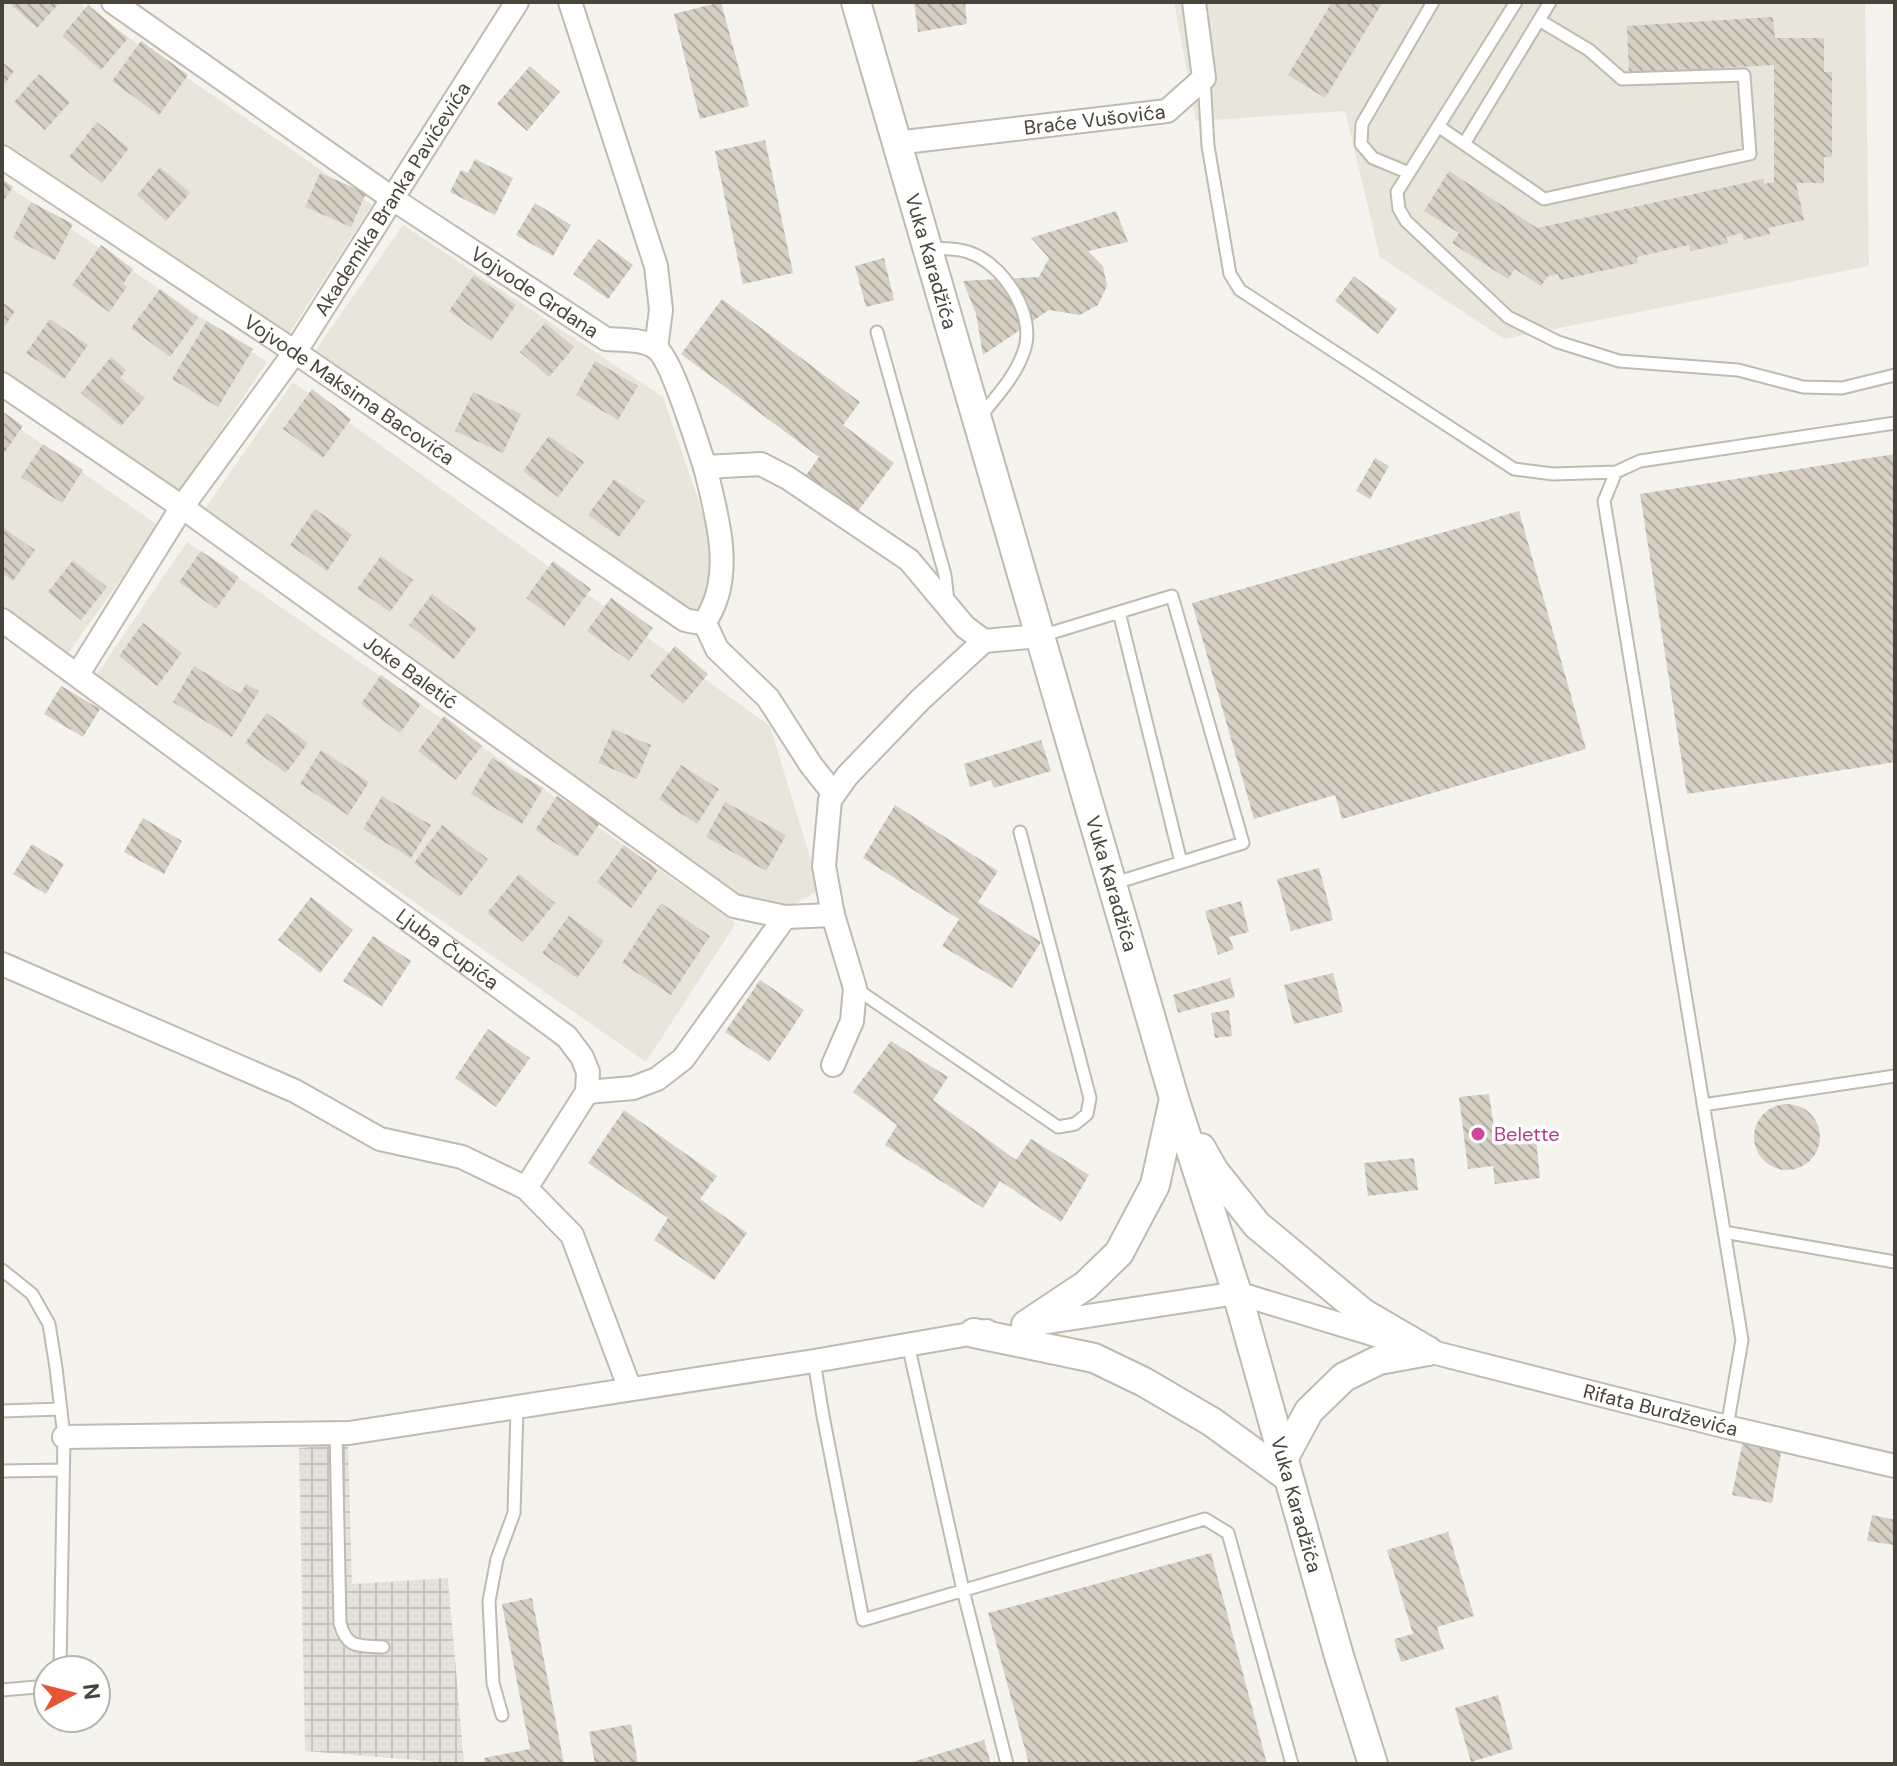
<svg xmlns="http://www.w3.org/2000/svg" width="1897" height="1766" font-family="'DM Sans',sans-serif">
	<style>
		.residential { fill: #e8e5db }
		.industrial { fill: url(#industrial-grid) }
		.building { fill: url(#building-back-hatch) }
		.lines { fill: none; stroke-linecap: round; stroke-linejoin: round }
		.service-casing { stroke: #c0bbb0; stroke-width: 15 }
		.minor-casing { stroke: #c0bbb0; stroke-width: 26 }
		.tertiary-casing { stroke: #c0bbb0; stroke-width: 32 }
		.service { stroke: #fff; stroke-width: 11 }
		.minor { stroke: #fff; stroke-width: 22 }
		.tertiary { stroke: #fff; stroke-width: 28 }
		.hotel-dot { fill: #d1479c; stroke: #fff; stroke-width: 3 }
		.labels { text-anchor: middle; stroke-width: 7; stroke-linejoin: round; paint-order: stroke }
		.street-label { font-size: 20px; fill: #49443a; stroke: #fff }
		.hotel-label { font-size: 20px; fill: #b23c85; stroke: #fff; text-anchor: start }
	</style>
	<defs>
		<pattern id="industrial-grid" width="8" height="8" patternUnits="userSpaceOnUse" patternTransform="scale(2)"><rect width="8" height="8" fill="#e5e2de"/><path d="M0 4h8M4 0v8" fill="none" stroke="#c6c3bf"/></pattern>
		<pattern id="building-back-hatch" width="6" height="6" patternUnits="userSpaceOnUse" patternTransform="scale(2)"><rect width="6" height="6" fill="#d6cfc3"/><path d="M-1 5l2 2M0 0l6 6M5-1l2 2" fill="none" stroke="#b0aa9f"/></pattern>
	</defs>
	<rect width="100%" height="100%" fill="#f5f3ed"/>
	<path class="residential" d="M2 2H77L372 205 283 343 2 153Z
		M1174 2H1865L1869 266 1504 339 1380 257 1345 111 1196 121Z
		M2 182 267 362 172 502 2 390Z
		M403 225 663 397 726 581 693 634 308 361Z
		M293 382 770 726 820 890 767 919 197 520Z
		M2 416 159 526 64 659 2 618Z
		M187 542 736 923 646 1062 93 680Z"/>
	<path class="industrial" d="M348 1444 352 1584 448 1578 464 1764 305 1751 299 1448Z"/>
	<path class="building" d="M8 2H60L37 28Z
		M721 2 749 106 700 119 674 14Z
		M914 2H965L967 24 918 32Z
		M1332 2H1383L1325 98 1288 75Z
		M88 5 128 38 101 70 62 36Z
		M1773 17 1775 38H1824V72H1832V157H1824V183H1796L1804 220 1768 228 1770 234 1744 240 1742 233 1726 237 1728 243 1691 251 1689 245 1637 257 1638 263 1560 280 1558 274 1548 276 1541 286 1515 269 1508 279 1452 243 1459 233 1424 211 1449 171 1537 228 1763 179 1764 184 1774 182V65L1629 73 1627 26Z
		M141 41 188 75 159 115 112 81Z
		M2 62 14 71 2 88Z
		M530 66 560 92 527 131 497 104Z
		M39 74 70 102 45 130 14 102Z
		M97 122 129 148 102 183 69 157Z
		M765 140 793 273 743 284 715 151Z
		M475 159 513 178 495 215 450 192 461 170 468 173Z
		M160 167 190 193 166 221 137 195Z
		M320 173 366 193 351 227 305 207Z
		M2 179 13 187 2 203Z
		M31 202 73 224 55 260 13 238Z
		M535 203 571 225 553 256 516 235Z
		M1116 211 1128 242 1088 251 1103 266 1107 286 1098 305 1080 315 1049 310 983 355 976 314 963 281 1039 277 1049 258 1031 238Z
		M598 239 633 265 608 299 573 274Z
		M101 245 133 269 123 284 127 287 109 312 72 285Z
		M884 258 894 300 866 307 855 266Z
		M474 275 516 305 491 341 449 311Z
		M1354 276 1397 309 1378 334 1335 301Z
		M160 289 198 318 170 357 131 328Z
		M722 299 860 402 843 425 894 463 855 515 804 478 819 457 681 354Z
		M2 302 15 311 2 330Z
		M50 319 88 345 64 379 26 353Z
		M207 321 253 349 218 407 172 379Z
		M545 323 574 347 549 377 520 352Z
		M111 357 126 370 120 378 145 398 121 426 81 393Z
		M595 361 638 386 618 420 576 395Z
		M312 389 351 419 323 458 283 429Z
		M473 392 521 414 503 453 455 431Z
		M2 411 23 426 2 456Z
		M549 436 584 462 558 497 523 471Z
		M43 444 83 470 62 503 21 477Z
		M1895 454V762L1687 794 1640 494Z
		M1375 458 1389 466 1370 499 1356 491Z
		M614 479 645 501 619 537 588 515Z
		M315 509 352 535 327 571 290 545Z
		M1519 511 1586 749 1342 819 1335 795 1254 819 1192 603Z
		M2 527 35 550 13 581 2 573Z
		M201 551 239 577 216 609 179 582Z
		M381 556 413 580 390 612 357 589Z
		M73 560 107 587 81 620 48 592Z
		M553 561 591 589 564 626 526 598Z
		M432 594 477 628 454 659 409 625Z
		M611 598 653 628 629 661 587 631Z
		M143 623 182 653 157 686 119 656Z
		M675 646 708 674 683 704 650 676Z
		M194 666 240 694 246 684 259 691 232 737 173 702Z
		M381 675 421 704 400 733 361 704Z
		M61 686 100 709 83 737 44 714Z
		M267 713 308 743 286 773 245 743Z
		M444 716 482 746 456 780 418 751Z
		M613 729 651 745 637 779 598 763Z
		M1041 740 1051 771 994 788 991 780 970 787 964 764Z
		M321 750 369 782 348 815 300 784Z
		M492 758 543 788 522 824 471 794Z
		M681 765 719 789 697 824 659 799Z
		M382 796 431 825 411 858 363 829Z
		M557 796 600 823 577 857 535 830Z
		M725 802 786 835 766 871 706 837Z
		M895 805 998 871 978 902 1041 942 1012 988 942 946 959 919 863 858Z
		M143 818 182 841 164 874 124 852Z
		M442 825 488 859 460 897 414 863Z
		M32 844 64 864 46 894 13 874Z
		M624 845 658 870 631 908 597 882Z
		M1319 868 1333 920 1291 931 1277 879Z
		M519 874 555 903 523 942 487 913Z
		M311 897 353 930 320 973 278 940Z
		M1241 901 1249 932 1229 937 1234 949 1218 955 1205 911Z
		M661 903 710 936 671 995 622 963Z
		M569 916 604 941 577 978 542 953Z
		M373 936 411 961 382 1006 343 981Z
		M1333 973 1343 1012 1294 1024 1284 985Z
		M1230 978 1235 997 1178 1013 1173 995Z
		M760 980 804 1010 769 1062 725 1032Z
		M1229 1010 1232 1036 1215 1038 1211 1013Z
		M488 1029 530 1058 496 1107 455 1078Z
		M891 1041 948 1077 933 1100 1016 1160 1031 1139 1089 1175 1061 1222 1000 1181 983 1208 885 1145 897 1125 853 1092Z
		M1489 1094 1495 1135 1535 1129 1540 1178 1495 1184 1493 1166 1468 1169 1459 1097Z
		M1754 1137a33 33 0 1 1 66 0a33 33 0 1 1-66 0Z
		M624 1110 717 1176 700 1199 747 1233 714 1280 654 1240 668 1218 588 1163Z
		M1414 1158 1418 1190 1368 1196 1364 1163Z
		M1743 1440 1782 1447 1772 1503 1732 1495Z
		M1872 1515 1895 1520 1894 1545 1867 1541Z
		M1448 1532 1474 1616 1437 1627 1444 1649 1401 1662 1394 1639 1413 1634 1387 1550Z
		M1211 1553 1267 1764H1029L988 1613Z
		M532 1598 564 1764H485L484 1758 530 1749 502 1604Z
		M1498 1695 1513 1749 1471 1762 1455 1708Z
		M631 1724 638 1764H595L589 1732Z
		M984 1740 991 1764H909V1763Z"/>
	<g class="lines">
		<defs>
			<path id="service" d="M1516 2 1397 192 1399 209 1406 221 1508 317 1558 342 1619 361 1738 370 1803 387 1842 388 1895 375
				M1204 78 1208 146 1230 274 1240 290 1514 469 1553 474 1616 472
				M1438 126 1544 199 1750 154 1744 75 1622 79 1589 50 1539 20
				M1464 144 1550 2
				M1409 173 1373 158 1361 144 1362 124 1433 2
				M931 248C942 249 957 248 968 252 1003 263 1037 315 1024 351 1016 376 995 398 979 418
				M877 332 945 575 948 601
				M1119 612 1181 862
				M1041 636 1172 596 1243 843 1112 884
				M855 988 1058 1127 1075 1124 1087 1114 1090 1098 1020 832
				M1703 1105 1895 1076
				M1724 1232 1895 1262
				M2 1270 32 1294 49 1324 56 1368 64 1437 60 1670
				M908 1344 963 1590 1007 1764
				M814 1361 823 1416 863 1620 1205 1519 1228 1533 1292 1764
				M2 1411 61 1409
				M1727 1427 1742 1340 1604 501 1616 472 1640 461 1895 423
				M336 1433 340 1623C347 1650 360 1645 383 1647
				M2 1471 63 1470
				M2 1690 48 1686
				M502 1715 493 1683 489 1601 497 1559 514 1513 517 1408"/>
			<g id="minor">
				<path id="s1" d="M113 2 393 199 606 339C621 340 641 339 655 347 672 358 697 444 705 467L761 464 788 478 909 560 965 627 984 641 1039 636"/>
				<path d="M570 2 656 266 661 310 656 348"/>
				<path id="s2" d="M896 143 1167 111 1204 78 1194 2"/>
				<path id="s3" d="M2 157 295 352 685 620C691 621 698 624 704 621 708 619 709 614 711 611 733 568 716 512 705 467"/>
				<path id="s4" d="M2 384 182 507 734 906 785 917 833 915"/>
				<path id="s5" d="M2 620 567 1037 582 1057 588 1072 587 1092 526 1188"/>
				<path d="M704 621 717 649 768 698 811 765 834 794"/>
				<path id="s6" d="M78 674 182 507 295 352 517 2"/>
				<path d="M2 964 295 1091 380 1139 462 1157 526 1188 572 1235 630 1389"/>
				<path d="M833 1065 852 1021 855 988 833 915 824 866 830 800 847 776 920 700 984 641"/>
				<path d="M587 1092 633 1088 657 1079 683 1059 785 917"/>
				<path id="s7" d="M1029 1325 1237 1293 1428 1351 1727 1427 1895 1466"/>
				<path d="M64 1437 349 1433 814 1361 987 1331"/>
			</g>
			<g id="tertiary">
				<path id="s8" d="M856 2 1174 1098 1237 1293 1339 1656 1373 1764"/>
				<path d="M1201 1148 1214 1171 1257 1225 1363 1313 1428 1351"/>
				<path d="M1026 1325 1086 1285 1119 1253 1155 1185 1174 1099"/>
				<path d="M974 1333 1094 1358 1144 1382 1212 1422 1288 1477"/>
				<path d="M1283 1459 1309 1411 1344 1377 1379 1360 1428 1351"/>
			</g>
		</defs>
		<use href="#service" class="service-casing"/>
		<use href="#minor" class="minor-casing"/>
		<use href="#tertiary" class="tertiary-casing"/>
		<use href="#service" class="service"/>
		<use href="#minor" class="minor"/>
		<use href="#tertiary" class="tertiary"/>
	</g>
	<circle class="hotel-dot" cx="1478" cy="1134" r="8"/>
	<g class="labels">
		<g class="street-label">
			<text dy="7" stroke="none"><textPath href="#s2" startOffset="200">Braće Vušovića</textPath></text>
			<text dy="7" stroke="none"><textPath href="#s6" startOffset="570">Akademika Branka Pavićevića</textPath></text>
			<text dy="7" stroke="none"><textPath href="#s8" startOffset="270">Vuka Karadžića</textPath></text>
			<text dy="7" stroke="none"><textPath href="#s1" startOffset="512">Vojvode Grdana</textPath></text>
			<text dy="7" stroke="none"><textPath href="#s3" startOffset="418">Vojvode Maksima Bacovića</textPath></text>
			<text dy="7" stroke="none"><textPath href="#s4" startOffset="500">Joke Baletić</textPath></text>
			<text dy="7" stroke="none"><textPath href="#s8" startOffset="918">Vuka Karadžića</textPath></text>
			<text dy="7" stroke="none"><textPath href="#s5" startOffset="554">Ljuba Čupića</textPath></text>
			<text dy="7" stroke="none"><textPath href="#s7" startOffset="650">Rifata Burdževića</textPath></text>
			<text dy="7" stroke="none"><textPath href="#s8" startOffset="1566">Vuka Karadžića</textPath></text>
		</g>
		<g class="hotel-label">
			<text x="1494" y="1141">Belette</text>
		</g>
	</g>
	<rect width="1897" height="1766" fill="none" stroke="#49443a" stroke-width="8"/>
	<g transform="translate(72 1694) rotate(83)"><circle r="38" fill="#ffffff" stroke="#b6b4b0" stroke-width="2"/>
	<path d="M0-6L14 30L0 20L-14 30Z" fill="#e75532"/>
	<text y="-12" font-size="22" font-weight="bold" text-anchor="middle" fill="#49443a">N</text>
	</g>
</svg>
